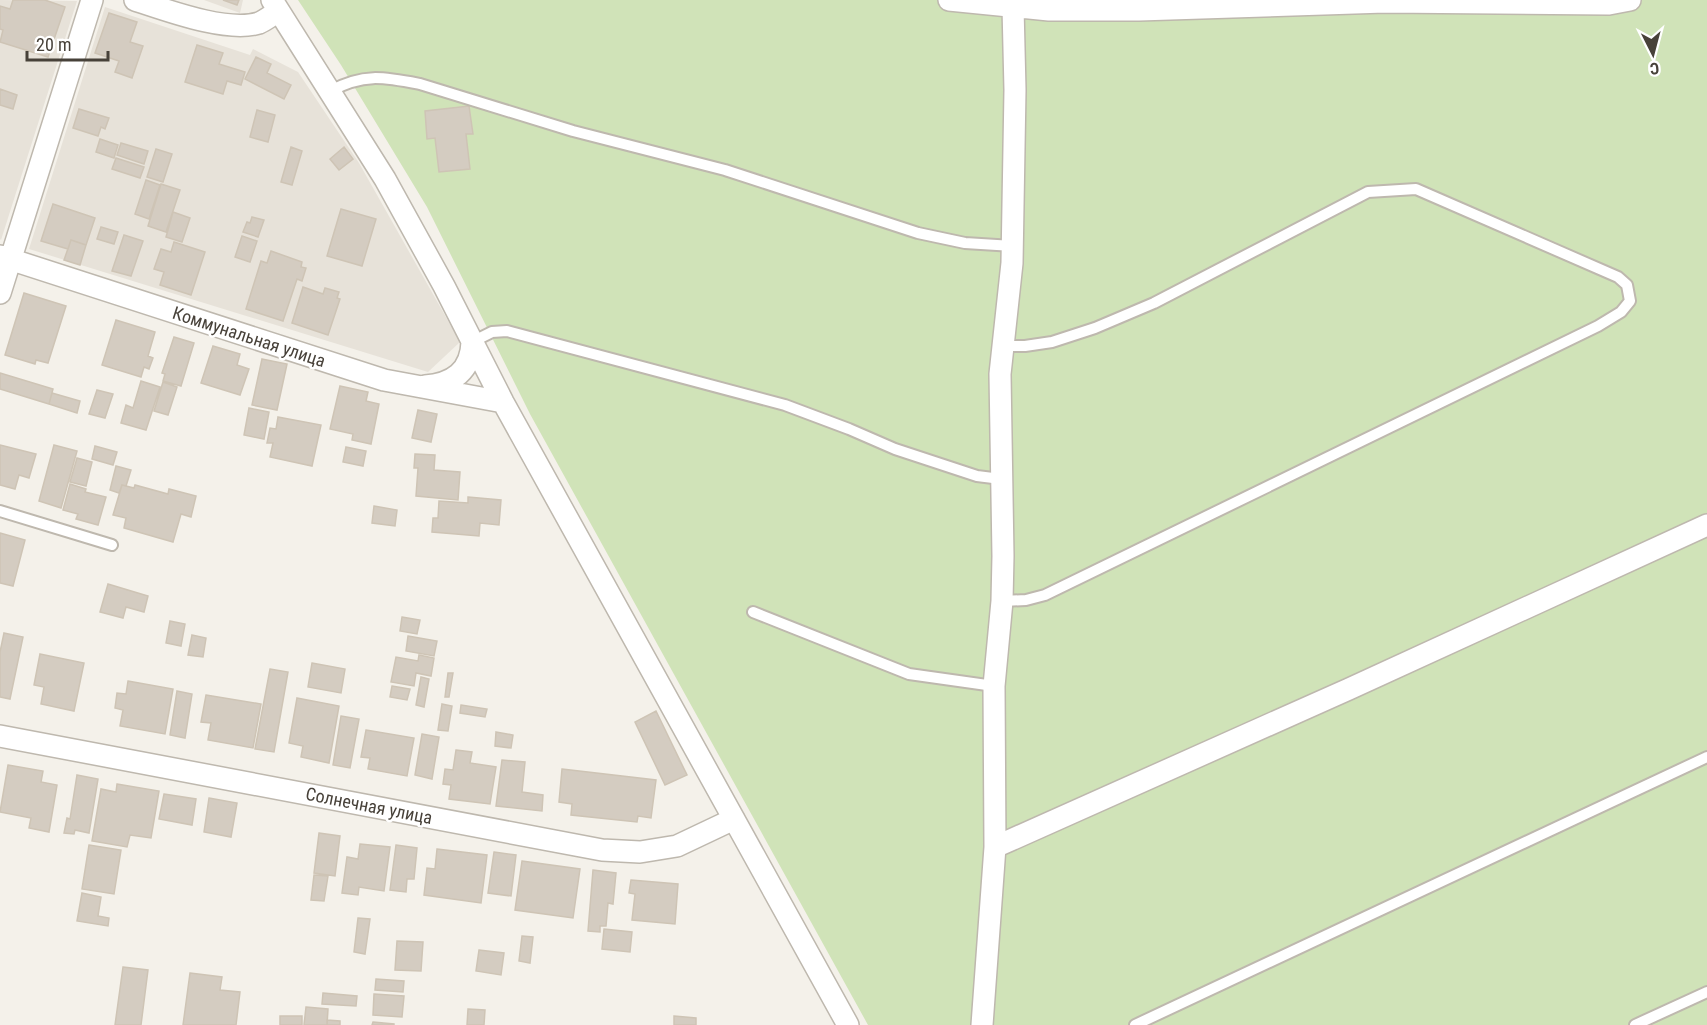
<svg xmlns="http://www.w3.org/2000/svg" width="1707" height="1025" font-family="'Roboto Condensed',sans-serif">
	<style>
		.residential { fill: #e7e2d9 }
		.green { fill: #d0e3b8 }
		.building { fill: #d4ccc1; stroke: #cec4b5; stroke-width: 1.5 }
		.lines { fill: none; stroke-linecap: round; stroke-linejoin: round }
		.service-casing { stroke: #beb8ae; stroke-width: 14 }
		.minor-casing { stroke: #beb8ae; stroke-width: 24 }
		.service { stroke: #fff; stroke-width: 10 }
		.minor { stroke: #fff; stroke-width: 21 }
		.labels { text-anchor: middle; stroke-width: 5; stroke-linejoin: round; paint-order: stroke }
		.street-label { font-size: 18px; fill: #474139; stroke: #fff }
	</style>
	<rect width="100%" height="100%" fill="#f4f1ea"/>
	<path class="residential" d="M0 0 77 1 1 240 0 239Z
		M204 0H243L240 13Z
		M105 7 250 55 253 49 298 72 359 163 460 342 428 372 29 249Z"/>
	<path class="green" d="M298 0H1707V1025H868L530 414 427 207 341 65Z"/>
	<path class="building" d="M13 0H45L65 7 48 57 0 42 3 30 0 29V6L10 9Z
		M223 0H239L237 5Z
		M109 13 137 22 130 42 143 46 132 78 115 72 119 61 95 53Z
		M197 45 223 53 219 64 245 72 241 85 227 81 223 94 185 82Z
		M256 57 271 64 267 73 291 85 284 99 245 79Z
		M0 89 17 95 13 109 0 105Z
		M469 106 473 134H466L470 169 439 172 435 138 427 139 425 111Z
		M79 109 109 118 105 129 101 127 98 136 73 128Z
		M257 110 275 115 268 142 250 137Z
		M100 139 118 145 114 158 96 152Z
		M121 143 148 151 144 164 117 155Z
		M291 147 302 151 292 185 281 182Z
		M344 147 353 159 339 170 330 159Z
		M156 149 172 154 163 182 147 177Z
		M116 158 144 167 140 178 112 169Z
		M146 180 160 185 149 219 135 214Z
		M161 184 180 190 166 232 148 226Z
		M53 204 95 218 86 245 71 240 68 249 41 241Z
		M341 209 376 219 362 266 327 256Z
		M173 212 190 218 182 242 166 237Z
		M252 217 264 220 258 237 243 232 247 222 250 223Z
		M101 227 118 232 114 244 97 239Z
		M124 235 143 241 131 276 112 271Z
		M242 236 257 241 250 262 235 257Z
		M71 240 86 245 80 265 64 260Z
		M174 242 205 252 191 295 160 285 164 272 154 269 161 249 171 252Z
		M271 251 302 262 301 267 306 268 302 281 297 279 283 321 246 309 261 261 267 263Z
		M303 287 323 294 325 288 339 292 337 298 340 299 328 335 292 323Z
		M24 293 66 306 48 363 36 360 35 364 5 355Z
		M116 320 155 332 148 356 153 358 149 369 144 367 141 377 102 365Z
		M174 337 194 343 181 386 163 381 165 374 162 373Z
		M213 346 240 354 237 365 249 369 240 395 201 383Z
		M262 359 287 364 277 410 252 405Z
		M0 373 53 389 49 404 0 389Z
		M141 381 160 387 146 430 121 423 126 405 133 408Z
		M163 382 177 387 168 415 154 411Z
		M340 386 368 392 366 401 379 404 371 444 352 440 353 434 330 429Z
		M97 390 113 394 105 418 89 414Z
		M52 393 80 401 77 413 49 404Z
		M249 408 269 412 264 439 244 435Z
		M418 410 437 414 431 442 412 438Z
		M278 417 321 425 312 466 270 457 273 443H267L270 428 276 429Z
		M0 445 36 454 29 478 19 475 15 489 0 485Z
		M54 445 77 451 61 508 39 501Z
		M95 446 117 452 113 465 92 459Z
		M346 447 366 451 363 466 343 462Z
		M415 454 435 455 434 470 460 472 458 500 416 496 418 468H414Z
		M77 458 92 462 86 486 70 482Z
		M116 466 131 470 126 486 122 485 119 493 110 490Z
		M70 484 86 489 85 492 106 497 98 525 76 519 78 514 63 510Z
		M122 485 134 488 135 485 168 494 169 489 196 496 191 517 181 514 173 542 124 528 126 518 113 515Z
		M468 497 501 500 499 525 480 523 479 536 432 532 433 518H438L439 501 468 503Z
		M374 506 397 510 395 526 372 523Z
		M0 533 25 540 13 586 0 583Z
		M108 584 148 596 144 612 126 607 123 618 100 612Z
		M402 617 420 620 417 634 400 631Z
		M170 621 185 624 181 646 166 643Z
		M4 633 23 637 10 699 0 697V652Z
		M192 635 206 638 203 657 188 655Z
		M408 636 437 641 434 656 406 651Z
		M40 654 84 663 74 711 41 704 44 687 34 685Z
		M419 655 434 658 431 676 416 673 414 686 391 682 396 657 418 661Z
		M312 663 345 669 341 693 308 687Z
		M270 669 288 672 274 752 255 749Z
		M448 673H453L449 697H445Z
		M421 677 429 679 424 707 416 705Z
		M128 681 173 689 165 734 120 726 123 710 115 708 117 693 126 694Z
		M392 686 410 689 407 700 390 697Z
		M177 691 192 694 185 738 170 735Z
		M206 695 261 704 253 748 208 740 211 723 201 722Z
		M297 698 339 706 329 763 301 757 303 746 289 743Z
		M442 704 452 706 448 731 438 730Z
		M461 705 487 709 485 717 460 713Z
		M656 711 687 775 665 785 635 722Z
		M341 716 359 719 350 768 333 765Z
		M366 730 414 738 407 776 368 769 370 758 361 757Z
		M496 732 513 735 511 748 495 746Z
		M422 734 439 737 432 779 415 775Z
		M456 750 472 752 470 763 496 767 490 804 449 799 451 785 443 784 445 769 453 770Z
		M502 760 525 762 522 792 543 795 542 811 496 806Z
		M8 765 43 771 41 782 57 785 49 832 29 828 31 818 0 812Z
		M562 769 656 780 651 818 638 816 637 822 571 815 572 804 559 802Z
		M77 775 98 779 89 833 75 830 74 834 64 833 67 818 70 819Z
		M117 784 159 791 151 838 130 835 127 847 92 841 101 789 116 792Z
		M164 794 196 799 192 825 159 819Z
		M209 798 237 803 231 837 204 832Z
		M319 833 340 836 335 876 314 873Z
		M360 844 390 847 384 891 359 887 358 895 342 893 347 857 358 859Z
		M89 845 121 850 114 894 82 889Z
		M396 845 417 848 414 879H407L406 892 390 890Z
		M437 849 487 855 481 903 424 895 427 868 435 869Z
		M494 852 516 855 511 896 488 893Z
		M522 861 580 869 573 918 515 910Z
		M593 870 616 873 613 904 608 903 606 926H600V932L588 931Z
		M314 875 328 876 324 901 311 900Z
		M631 880 678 884 675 924 632 920 635 894 629 893Z
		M82 893 101 897 98 916 109 918 108 926 77 921Z
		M358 918 370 919 365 954 354 952Z
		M604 929 632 932 630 952 602 949Z
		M522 936 533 937 530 963 519 961Z
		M397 941 423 942 421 971 395 970Z
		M479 950 504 953 501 975 476 971Z
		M123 967 148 970 141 1025H115Z
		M190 973 222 977 220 990 240 992 236 1025H183Z
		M376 979 404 981 403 992 375 990Z
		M323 993 357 996 356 1006 322 1004Z
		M374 994 404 996 402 1017 373 1015Z
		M306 1007 328 1009 327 1025H304Z
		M468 1009 485 1010 484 1025H467Z
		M280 1016H302V1025H280Z
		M674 1016 696 1018V1025H674Z
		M327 1020 340 1021V1025H327Z
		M373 1022 394 1024V1025H372Z"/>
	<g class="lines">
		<defs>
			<path id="service" d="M330 91C364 73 383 77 420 84L573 131 725 170 918 233 965 243 1013 246
				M472 342 492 332 507 331 785 405 849 429 895 449 977 476 1001 479
				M0 511 112 545
				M1002 601 1026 600 1045 595 1598 326 1621 312 1630 301 1627 285 1618 277 1416 189 1368 192 1154 303 1095 328 1052 342 1025 346H1004
				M753 612 909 674 994 686
				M1135 1025 1707 757
				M1635 1025 1707 992"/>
			<path id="minor" d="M135 0C166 10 227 33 259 23 266 20 273 14 279 11
				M272 0 385 179 444 286 503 402 848 1025
				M949 0 1049 10H1139L1385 2 1609 4 1630 0
				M0 256 384 380 503 402
				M0 293 92 0
				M425 386C453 384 471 371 472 342
				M0 736 602 850 640 852 677 846 734 819
				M995 847 1349 689 1707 525
				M982 1025 995 847 994 686 1002 601 1003 556 1000 374 1012 263 1015 90 1013 7"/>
		</defs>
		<use href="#service" class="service-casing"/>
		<use href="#minor" class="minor-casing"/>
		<use href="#service" class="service"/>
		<use href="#minor" class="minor"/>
	</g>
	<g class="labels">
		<g class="street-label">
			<text transform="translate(249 337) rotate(18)" y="6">Коммунальная улица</text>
			<text transform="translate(369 806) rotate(11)" y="6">Солнечная улица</text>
		</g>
	</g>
	<g transform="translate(1653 54) rotate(174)" stroke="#ffffff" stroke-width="4.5" paint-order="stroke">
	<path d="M0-4.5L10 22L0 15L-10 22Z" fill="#474139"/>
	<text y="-9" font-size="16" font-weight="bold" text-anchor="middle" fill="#474139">С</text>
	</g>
	<path d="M27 51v9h81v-9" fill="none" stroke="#474139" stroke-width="3"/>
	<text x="36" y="51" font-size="18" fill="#474139" stroke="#ffffff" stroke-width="4.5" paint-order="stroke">20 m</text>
</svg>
